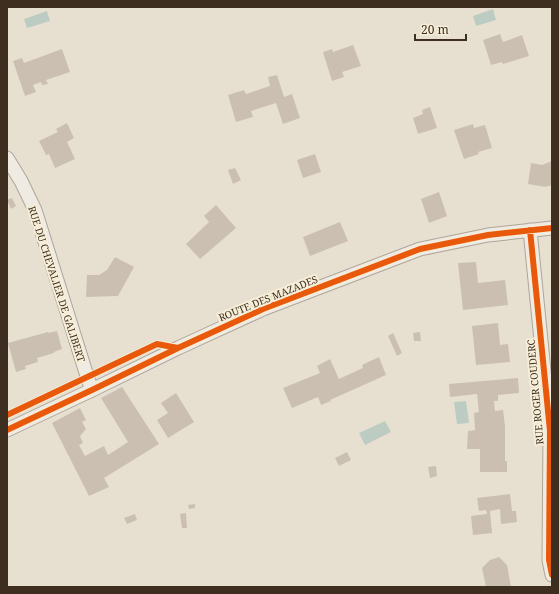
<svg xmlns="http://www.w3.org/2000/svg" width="559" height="594" font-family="'Noto Serif',serif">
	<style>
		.water { fill: #bcccc2 }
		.building { fill: #cbbfb2 }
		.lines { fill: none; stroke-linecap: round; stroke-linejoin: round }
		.minor-casing { stroke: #ada599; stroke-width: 15 }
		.minor { stroke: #efebe3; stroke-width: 13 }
		.cycleway-casing { stroke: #f7eed8; stroke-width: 8 }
		.cycleway { stroke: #e8590c; stroke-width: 6 }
		.labels { text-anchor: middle; stroke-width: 4; stroke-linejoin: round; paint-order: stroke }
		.street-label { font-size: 10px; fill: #3d2e20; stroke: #f7eed8 }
	</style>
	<rect width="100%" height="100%" fill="#e7e0d1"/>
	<path class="water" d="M493 9 496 20 476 26 473 16Z
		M47 11 50 21 27 28 24 19Z
		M466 401 469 423 457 424 454 402Z
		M385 421 391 432 365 445 359 433Z"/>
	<path class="building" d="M500 34 503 42 522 35 529 56 503 64 502 62 491 65 483 40Z
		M353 45 361 66 342 72 344 77 332 81 323 52 332 49 333 52Z
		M62 49 70 72 46 80 48 84 42 85 41 82 33 85 36 92 25 96 13 61 22 58 24 63Z
		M277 75 284 97 292 94 300 118 283 124 276 103 251 111 253 117 236 122 228 95 244 90 246 94 270 86 268 77Z
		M430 107 437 128 418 134 413 118 423 114 422 110Z
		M67 123 74 138 67 142 75 159 55 168 49 154 46 155 39 141 58 132 56 129Z
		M473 124 474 128 485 125 492 148 478 152 479 154 464 159 454 130Z
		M315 154 321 172 303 178 297 160Z
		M552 161V185L545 187 528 184 531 163 542 165Z
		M235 168 241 180 233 184 228 170Z
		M439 192 447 216 429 223 421 199Z
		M12 198 16 206 11 209 7 200Z
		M216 205 236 228 200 259 186 244 209 222 204 216Z
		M340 222 348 241 310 256 303 237Z
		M115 257 134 267 118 296 86 297 87 275H99L107 270Z
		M476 262 478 283 505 280 508 305 463 310 458 263Z
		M498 323 500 345 508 344 510 362 476 365 472 326Z
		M57 331 62 349 54 352V353L37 358 38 362 25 366 26 369 16 372 8 343 48 332V333Z
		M420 332 421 341H414L413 333Z
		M393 333 402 353 397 356 388 336Z
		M379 357 386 375 330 400 331 401 321 405 318 397 292 408 283 388 320 373 317 366 330 359 339 379 363 368 362 365Z
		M518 378 519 393 498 395V401H494L495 411 503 410 505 426V461H507V472H480V449H467L468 431 475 430 474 413 479 412 477 394 450 397 449 384Z
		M122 387 159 444 104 478 109 487 89 496 52 423 80 408 86 420 82 422 86 429 80 436 83 443 79 445 85 456 104 446 108 455 128 442 101 398Z
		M176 393 194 422 168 438 157 420 168 413 161 403Z
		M347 452 351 460 339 466 335 458Z
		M436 466 437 476 430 478 428 467Z
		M510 494 512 511H516L517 522 501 524 500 509 490 511 492 533 473 535 471 516 487 514 486 510 479 511 477 498Z
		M195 504V508L189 509 188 505Z
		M186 513 187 528H182L180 514Z
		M135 514 137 520 127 524 124 518Z
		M499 557 507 565 511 587H486L482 568 490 560Z"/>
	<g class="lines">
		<defs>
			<path id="minor" d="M7 158 21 181 35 210 87 376 92 390
				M530 230 550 431 549 560 552 575
				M7 430 92 390 178 348 263 309 420 249 488 235 552 228"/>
		</defs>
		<use href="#minor" class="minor-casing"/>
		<use href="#minor" class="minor"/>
		<defs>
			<path id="cycleway" d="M530 230 550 431 549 560 552 575
				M7 415 157 344 178 348
				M7 430 92 390 178 348 263 309 420 249 488 235 552 228"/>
		</defs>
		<use href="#cycleway" class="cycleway-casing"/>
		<use href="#cycleway" class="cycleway"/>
	</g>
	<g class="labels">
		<g class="street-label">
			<text transform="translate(57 284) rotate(72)" y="4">RUE DU CHEVALIER DE GALIBERT</text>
			<text transform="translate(268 298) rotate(-22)" y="4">ROUTE DES MAZADES</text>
			<text transform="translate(535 392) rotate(-95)" y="4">RUE ROGER COUDERC</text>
		</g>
	</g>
	<rect width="559" height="594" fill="none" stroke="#3d2e20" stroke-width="16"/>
	<path d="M415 34v6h51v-6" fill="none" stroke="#3d2e20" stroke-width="2"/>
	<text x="421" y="34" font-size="12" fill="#3d2e20" stroke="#f7eed8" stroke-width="3" paint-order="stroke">20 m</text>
</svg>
